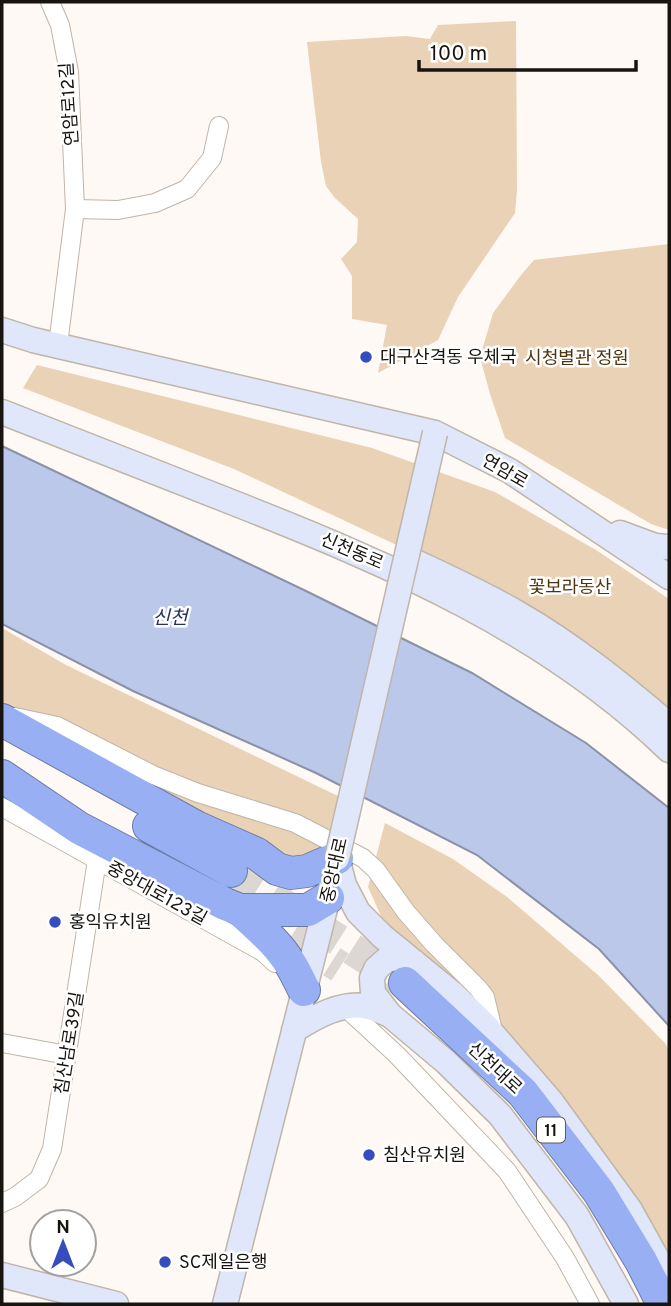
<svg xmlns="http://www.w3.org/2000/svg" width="671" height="1306" font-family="Overpass,'Noto Sans KR',sans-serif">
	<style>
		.green { fill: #e9d2b5 }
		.water { fill: #bbc8e9; stroke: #8a92a8; stroke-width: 2 }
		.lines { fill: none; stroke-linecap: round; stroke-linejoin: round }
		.highway-tunnel { stroke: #dcd7d2; stroke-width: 32; stroke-dasharray: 32 16; stroke-linecap: butt }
		.street-casing { stroke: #bfb5a8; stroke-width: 20 }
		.secondary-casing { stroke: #bfb5a8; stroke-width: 27 }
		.highway-casing { stroke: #6b7aa4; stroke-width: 34 }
		.street { stroke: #fff; stroke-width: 18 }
		.secondary { stroke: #e0e7fb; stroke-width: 24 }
		.highway { stroke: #98b0f3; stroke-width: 32 }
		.secondary-bridge-casing { stroke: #bfb5a8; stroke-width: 27; stroke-linecap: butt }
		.secondary-bridge { stroke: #e0e7fb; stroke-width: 24 }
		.poi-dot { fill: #354dbf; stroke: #fff; stroke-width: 2.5 }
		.labels { text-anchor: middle; stroke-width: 5; stroke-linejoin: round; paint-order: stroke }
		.shield { fill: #fff; stroke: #5d5b58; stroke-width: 2 }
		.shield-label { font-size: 16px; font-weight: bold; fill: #181510 }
		.street-label { font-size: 18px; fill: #181510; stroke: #fff }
		.poi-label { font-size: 18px; fill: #181510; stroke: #fff; text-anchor: start }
		.park-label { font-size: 18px; fill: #4e350f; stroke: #fff }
		.water-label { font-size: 19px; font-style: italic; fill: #25325d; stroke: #fff }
	</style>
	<rect width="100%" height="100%" fill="#fef9f4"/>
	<path class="green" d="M516 21 517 190 515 213 458 297 438 340 378 373 387 325 352 319V276L341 259 357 242 358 219 335 198 326 186 321 162 307 42 406 36 430 39 438 25Z
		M669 244V530L651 524 505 438 490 394 480 357 493 313 521 275 534 260Z
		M37 365 372 448 495 492 596 550 669 599V710L450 570 234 469 23 388Z
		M2 628 66 665 338 796 327 840 325 855 300 872 2 735Z
		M385 823 453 859 507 897 598 975 665 1043 669 1050V1251L588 1134 381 916 368 887Z"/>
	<path class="water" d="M2 446 306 591 472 673 586 743 669 808V1026L599 949 477 855 316 773 133 691 2 624Z"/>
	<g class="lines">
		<path class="highway-tunnel" d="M231 871 405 983
			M251 910 340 967"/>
		<defs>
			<path id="street" d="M50 2 60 25 69 72 75 209 58 345
				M75 209 118 210 155 203 187 189 212 158 219 126
				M15 717 57 726 153 775 198 793 295 823 363 858 376 870 406 912 434 944 478 988 485 997 494 1035
				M2 807 263 952 275 963
				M345 1007 397 1055 507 1171 565 1258 590 1304
				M2 1043 67 1055
				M2 1203 15 1197 39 1179 52 1149 97 860"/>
			<path id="secondary" d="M2 330 33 340 435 433 510 471 669 577
				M2 412C79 442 156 473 234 503 391 565 546 631 669 750
				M620 533 655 546 669 547
				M409 559C446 576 483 593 519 614 573 645 622 685 669 725
				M337 858 344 885 358 912 382 936 453 994 485 1025 550 1100 630 1210 669 1280
				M414 962 398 958 386 960 376 969 372 978 373 993 390 1015 446 1062 500 1115 577 1216 626 1304
				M294 1030C315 1017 344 1000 369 1007 376 1009 383 1012 390 1015
				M2 1275 116 1304
				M225 1304 330 889"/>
			<path id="highway" d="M2 720 196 827 257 854 277 869 291 873 307 871 337 858
				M2 776 79 828 225 904 240 910H308L328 898
				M149 826 231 871
				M240 910C258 927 278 943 291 965 296 973 300 982 304 990
				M405 983 523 1093 599 1192 641 1261 663 1304"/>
		</defs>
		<use href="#street" class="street-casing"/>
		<use href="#secondary" class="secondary-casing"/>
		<use href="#highway" class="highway-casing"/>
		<use href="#street" class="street"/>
		<use href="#secondary" class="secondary"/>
		<use href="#highway" class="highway"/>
		<defs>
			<path id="secondary-bridge" d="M337 858 435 433"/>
		</defs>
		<use href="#secondary-bridge" class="secondary-bridge-casing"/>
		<use href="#secondary-bridge" class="secondary-bridge"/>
	</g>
	<g class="poi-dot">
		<circle cx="366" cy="357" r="7"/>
		<circle cx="55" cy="922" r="7"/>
		<circle cx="369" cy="1155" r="7"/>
		<circle cx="165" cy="1262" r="7"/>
	</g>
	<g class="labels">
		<rect class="shield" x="537" y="1117.5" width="28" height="25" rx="5"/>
		<g class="shield-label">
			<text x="551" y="1136">11</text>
		</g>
		<g class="street-label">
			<text transform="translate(69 104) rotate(-94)" y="6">연암로12길</text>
			<text transform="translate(505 471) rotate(30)" y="6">연암로</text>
			<text transform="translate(352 551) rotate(23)" y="6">신천동로</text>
			<text transform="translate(334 870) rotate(-77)" y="6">중앙대로</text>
			<text transform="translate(157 893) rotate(29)" y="6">중앙대로123길</text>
			<text transform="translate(69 1043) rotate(-81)" y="6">침산남로39길</text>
			<text transform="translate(495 1068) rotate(43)" y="6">신천대로</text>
		</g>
		<g class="poi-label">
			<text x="380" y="363">대구산격동 우체국</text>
			<text x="69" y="928">홍익유치원</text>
			<text x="383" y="1161">침산유치원</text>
			<text x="179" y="1268">SC제일은행</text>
		</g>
		<g class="park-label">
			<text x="577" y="364">시청별관 정원</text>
			<text x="570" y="593">꽃보라동산</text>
		</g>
		<g class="water-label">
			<text x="170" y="624">신천</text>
		</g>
	</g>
	<rect width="671" height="1306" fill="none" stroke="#181510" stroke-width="7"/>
	<g transform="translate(63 1243)"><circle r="33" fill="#ffffff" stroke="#a3a19f" stroke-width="2"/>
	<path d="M0-5L12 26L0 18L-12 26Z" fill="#354dbf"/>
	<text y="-10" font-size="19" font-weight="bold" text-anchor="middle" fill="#181510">N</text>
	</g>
	<path d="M419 60v10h217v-10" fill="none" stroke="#181510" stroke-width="3.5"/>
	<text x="430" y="60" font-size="21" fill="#181510" stroke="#ffffff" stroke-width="5" paint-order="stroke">100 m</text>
</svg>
